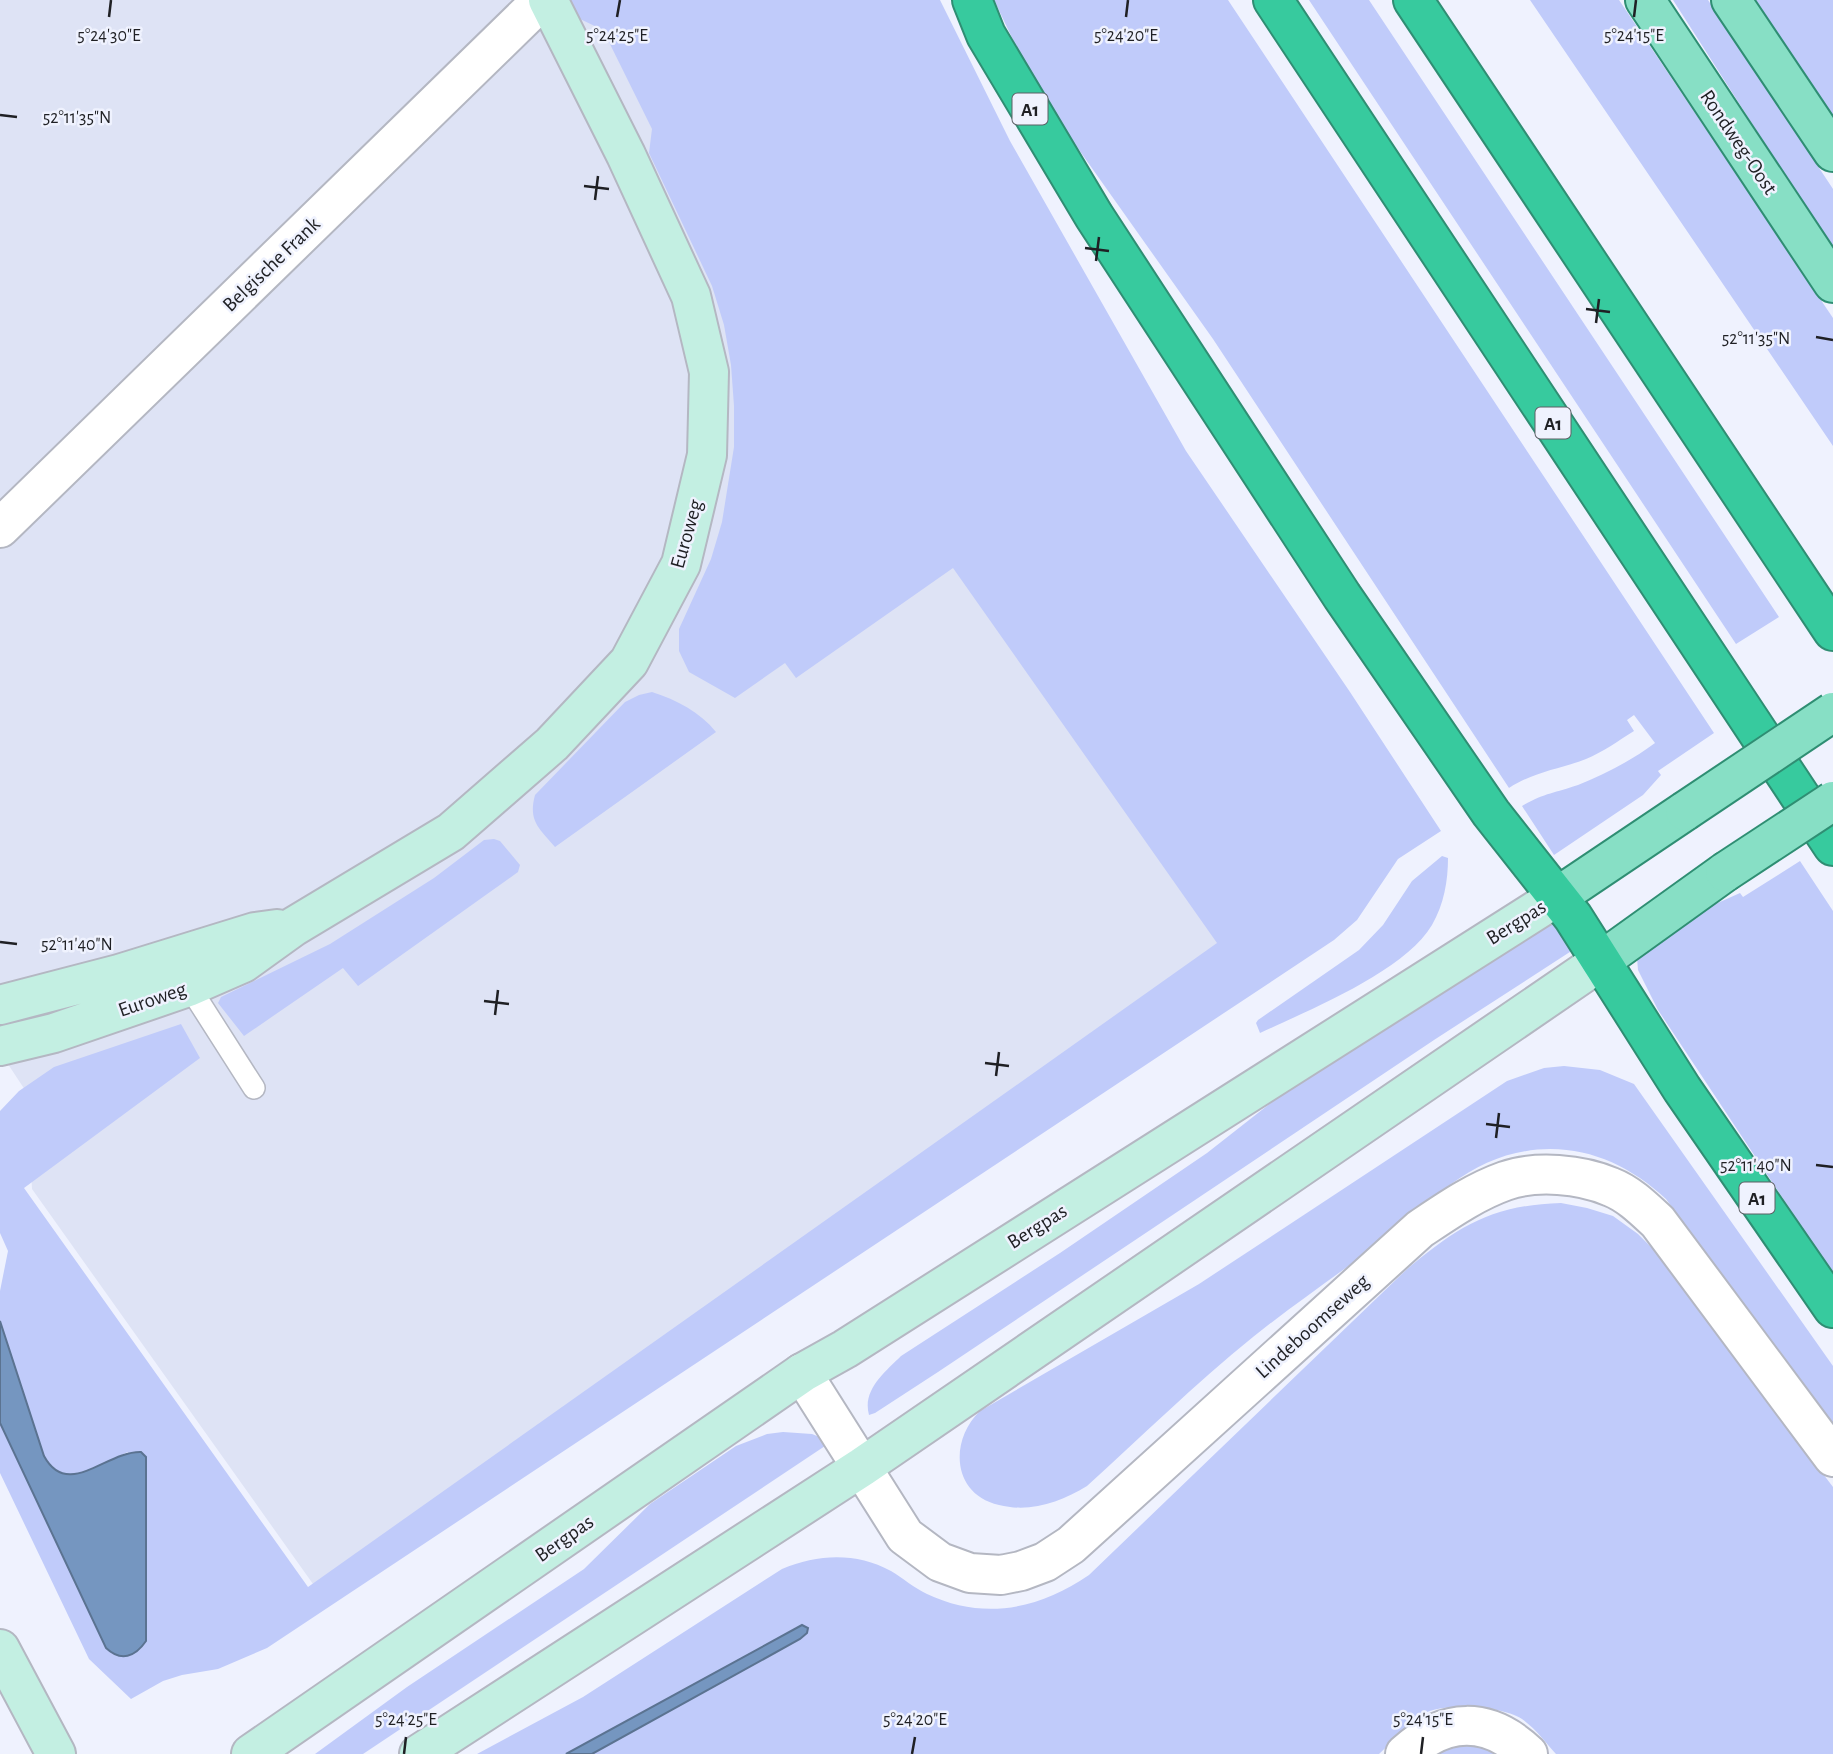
<svg xmlns="http://www.w3.org/2000/svg" width="1833" height="1754" font-family="'Alegreya Sans',sans-serif">
	<style>
		.built { fill: #dee3f5 }
		.green { fill: #c0cbfa }
		.water { fill: #7596c0; stroke: #5b7391; stroke-width: 2 }
		.lines { fill: none; stroke-linecap: round; stroke-linejoin: round }
		.lane-casing { stroke: #b4b7c2; stroke-width: 24 }
		.street-casing { stroke: #b4b7c2; stroke-width: 42 }
		.secondary-casing { stroke: #b4b7c2; stroke-width: 42 }
		.primary-casing { stroke: #2f8e73; stroke-width: 42 }
		.highway-casing { stroke: #2f8e73; stroke-width: 42 }
		.lane { stroke: #fff; stroke-width: 21 }
		.street { stroke: #fff; stroke-width: 38 }
		.secondary { stroke: #c3efe2; stroke-width: 38 }
		.primary { stroke: #87dfc5; stroke-width: 38 }
		.highway { stroke: #37ca9e; stroke-width: 38 }
		.primary-bridge-casing { stroke: #2f8e73; stroke-width: 42; stroke-linecap: butt }
		.primary-bridge { stroke: #87dfc5; stroke-width: 38 }
		.ticks { fill: none; stroke: #1f2024; stroke-width: 2.5 }
		.labels { text-anchor: middle; stroke-width: 5; stroke-linejoin: round; paint-order: stroke }
		.shield { fill: #eff2fe; stroke: #5d5f65; stroke-width: 2 }
		.shield-label { font-size: 19px; font-weight: bold; fill: #1f2024 }
		.street-label { font-size: 21px; fill: #1f2024; stroke: #eff2fe }
		.ticks-label { font-size: 18px; text-anchor: middle; fill: #1f2024; stroke: #eff2fe; stroke-width: 5; stroke-linejoin: round; paint-order: stroke }
	</style>
	<rect width="100%" height="100%" fill="#eff2fe"/>
	<path class="built" d="M0 0H885L1411 813 318 1591 32 1189 27 1093 0 1052Z"/>
	<path class="green" d="M569 0H940L1010 141 1186 451 1350 692 1441 831 1398 859 1357 920 1334 940 267 1648 218 1669 182 1675 163 1681 131 1699 89 1659 0 1473V1423L106 1648 128 1452C99 1464 64 1493 44 1456L0 1324V1291L8 1251 0 1233V1111L19 1091 54 1067 181 1024 200 1058 24 1188 308 1587 1217 943 953 568 796 678 785 663 735 698 689 672 679 651V629L711 559 722 522 734 447V406L731 365 724 325 712 286 649 153 652 129 603 30 578 18Z
		M994 0H1228L1714 733 1658 771 1661 775 1643 795 1554 855 1522 806C1544 793 1555 793 1578 785 1604 775 1632 760 1655 743L1634 715 1627 720 1634 731C1618 741 1603 752 1586 759 1560 769 1533 772 1509 788L1213 339 1038 92Z
		M1309 0H1369L1779 617 1736 644Z
		M1530 0H1619L1833 318V446Z
		M1673 0H1708L1833 189V250Z
		M1749 0H1833V126Z
		M652 692C677 700 700 712 716 732L555 847C539 828 528 821 535 795L625 702 639 695Z
		M494 839 500 841 520 865 518 872 358 986 343 968 244 1036 218 1003 221 997 330 944 434 878 484 840Z
		M1442 856 1448 858C1448 881 1444 904 1432 925 1404 972 1309 1010 1260 1033L1256 1023 1258 1020 1359 950 1383 925 1412 881Z
		M1800 861 1833 911V1274L1658 1010 1638 970 1637 958 1711 906 1740 893 1743 897Z
		M1552 922 1568 931 1576 948 1434 1040 938 1372 875 1413 869 1415C862 1390 885 1372 901 1356L1060 1253 1207 1153 1374 1022Z
		M1564 1066 1600 1070 1634 1084 1833 1366V1430L1666 1199C1624 1160 1573 1140 1516 1153 1462 1165 1422 1209 1380 1242 1338 1275 1294 1304 1253 1337 1195 1384 1142 1436 1087 1486 1061 1502 1030 1513 999 1505 952 1494 949 1441 980 1411L1199 1284 1507 1081 1544 1068Z
		M1561 1203 1587 1208 1613 1216 1638 1234 1667 1263 1740 1365 1833 1487V1754H1556C1546 1743 1535 1728 1522 1719 1502 1706 1444 1702 1423 1714 1409 1722 1392 1742 1379 1754H592L800 1639 807 1633 802 1625 566 1754H477L583 1697 782 1569C818 1554 856 1552 891 1571 903 1578 914 1588 927 1594 984 1621 1039 1609 1089 1575L1405 1271C1457 1227 1491 1205 1561 1203Z
		M783 1432 812 1434 827 1440 825 1446 363 1754H315L407 1687 584 1569 650 1504 736 1446 767 1434Z
		M1462 1745 1482 1748 1498 1754H1433L1449 1747Z"/>
	<path class="water" d="M0 1321 44 1456C68 1500 106 1451 141 1452L146 1457V1641C135 1657 121 1662 106 1648L0 1423Z
		M802 1625 808 1628 807 1633 800 1639 592 1754H566Z"/>
	<g class="lines">
		<defs>
			<path id="lane" d="M185 980 254 1088"/>
			<path id="street" d="M0 528 542 0
				M802 1373 905 1536 940 1562 970 1573 1001 1575 1021 1571 1045 1562 1071 1545 1420 1229C1447 1211 1474 1192 1505 1181 1536 1170 1581 1174 1611 1187 1629 1194 1644 1209 1658 1222L1833 1457
				M1405 1754C1445 1717 1488 1716 1528 1754"/>
			<path id="secondary" d="M0 1005 119 974 255 932 277 929
				M0 1046 54 1033 188 987 243 963 293 927 451 832 552 744 629 662 681 564 707 455 709 372 691 296 626 155 548 0
				M0 1649 56 1754
				M251 1754 802 1373 845 1349 1557 897
				M419 1754 862 1467 1601 961"/>
			<path id="primary" d="M1645 0 1833 283
				M1731 0 1833 152
				M1557 897 1685 811
				M1601 961 1725 872"/>
			<path id="highway" d="M972 0 986 35 1094 216 1342 596 1491 813 1573 917 1682 1089 1833 1308
				M1273 0 1833 846
				M1413 0 1833 631"/>
		</defs>
		<use href="#lane" class="lane-casing"/>
		<use href="#street" class="street-casing"/>
		<use href="#secondary" class="secondary-casing"/>
		<use href="#primary" class="primary-casing"/>
		<use href="#highway" class="highway-casing"/>
		<use href="#lane" class="lane"/>
		<use href="#street" class="street"/>
		<use href="#secondary" class="secondary"/>
		<use href="#primary" class="primary"/>
		<use href="#highway" class="highway"/>
		<defs>
			<path id="primary-bridge" d="M1685 811 1833 712
				M1725 872 1833 801"/>
		</defs>
		<use href="#primary-bridge" class="primary-bridge-casing"/>
		<use href="#primary-bridge" class="primary-bridge"/>
	</g>
	<path class="ticks" d="M109 17 111 0M617 17 620 0M1126 17 1128 0M1634 17 1636 0M0 115 17 117M584 186 609 189M595 200 598 176M1085 248 1109 251M1096 261 1099 237M1586 309 1610 312M1596 323 1599 299M1816 337 1833 340M0 942 17 944M484 1001 509 1004M495 1015 498 990M985 1063 1009 1066M996 1076 999 1052M1486 1124 1510 1127M1496 1138 1499 1113M1816 1165 1833 1167M404 1754 406 1737M912 1754 915 1737M1421 1754 1423 1737"/>
	<g class="labels">
		<g class="shield">
			<rect x="1012.5" y="93.5" width="35" height="31" rx="5"/>
			<rect x="1535.5" y="407.5" width="35" height="31" rx="5"/>
			<rect x="1739.5" y="1182.5" width="35" height="31" rx="5"/>
		</g>
		<g class="shield-label">
			<text x="1030" y="116">A1</text>
			<text x="1553" y="430">A1</text>
			<text x="1757" y="1205">A1</text>
		</g>
		<g class="street-label">
			<text transform="translate(1739 142) rotate(56)" y="7">Rondweg-Oost</text>
			<text transform="translate(271 264) rotate(-44)" y="7">Belgische Frank</text>
			<text transform="translate(686 534) rotate(-74)" y="7">Euroweg</text>
			<text transform="translate(1516 922) rotate(-32)" y="7">Bergpas</text>
			<text transform="translate(152 999) rotate(-19)" y="7">Euroweg</text>
			<text transform="translate(1037 1226) rotate(-32)" y="7">Bergpas</text>
			<text transform="translate(1312 1326) rotate(-42)" y="7">Lindeboomseweg</text>
			<text transform="translate(564 1538) rotate(-35)" y="7">Bergpas</text>
		</g>
	</g>
	<g class="ticks-label">
		<text x="109" y="41">5°24'30"E</text>
		<text x="617" y="41">5°24'25"E</text>
		<text x="1126" y="41">5°24'20"E</text>
		<text x="1634" y="41">5°24'15"E</text>
		<text x="77" y="123">52°11'35"N</text>
		<text x="1756" y="344">52°11'35"N</text>
		<text x="77" y="950">52°11'40"N</text>
		<text x="1756" y="1171">52°11'40"N</text>
		<text x="406" y="1725">5°24'25"E</text>
		<text x="915" y="1725">5°24'20"E</text>
		<text x="1423" y="1725">5°24'15"E</text>
	</g>
</svg>
